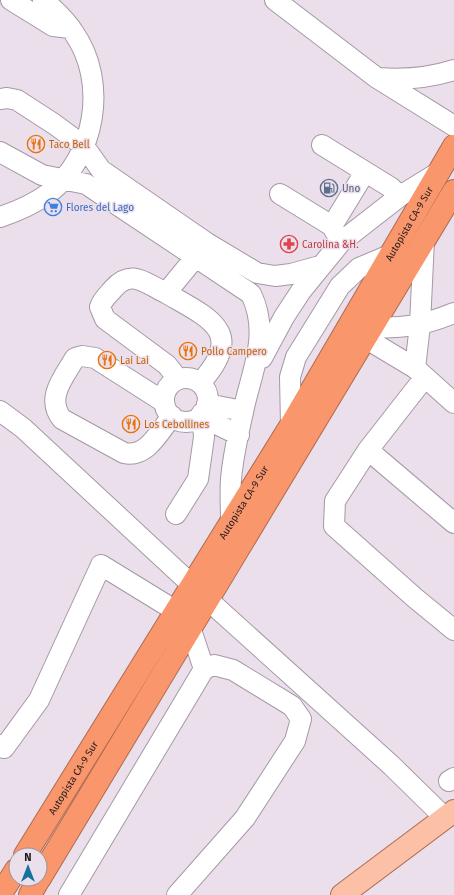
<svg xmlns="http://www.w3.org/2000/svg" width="454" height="895" font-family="'Fira Sans',sans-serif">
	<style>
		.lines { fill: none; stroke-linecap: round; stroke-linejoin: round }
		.minor-casing { stroke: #a499a4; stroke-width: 22 }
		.major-casing { stroke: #ad6b50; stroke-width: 24 }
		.highway-casing { stroke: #ad6b50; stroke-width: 24 }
		.minor { stroke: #fff; stroke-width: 20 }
		.major { stroke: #fcc0a6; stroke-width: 22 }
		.highway { stroke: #fa966b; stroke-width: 22 }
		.labels { text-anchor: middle; stroke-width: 3; stroke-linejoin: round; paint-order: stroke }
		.food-label { font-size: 10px; fill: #c56008; stroke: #ebdfeb; text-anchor: start }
		.service-label { font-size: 10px; fill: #4e5e75; stroke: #ebdfeb; text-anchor: start }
		.shop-label { font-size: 10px; fill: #366cbe; stroke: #ebdfeb; text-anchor: start }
		.street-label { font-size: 10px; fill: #1f1b1f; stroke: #ebdfeb }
		.health-label { font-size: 10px; fill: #be3a42; stroke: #ebdfeb; text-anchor: start }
	</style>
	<rect width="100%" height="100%" fill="#ebdfeb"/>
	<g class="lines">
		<defs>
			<path id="minor" d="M11 0 53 26 70 28
				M275 0 377 78 454 126
				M379 78C406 80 429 78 454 70
				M0 99 7 98 17 100 54 124 84 146 101 170 207 243 257 273 275 276 291 274 320 266
				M322 145 390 187 400 196
				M0 152 42 175 86 184 251 294C271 335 251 372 243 412 238 434 233 457 231 479 230 492 231 507 231 521
				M280 194 332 226 341 242
				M0 217C18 211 34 204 49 193 96 156 108 82 74 33 66 20 55 10 43 0
				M332 226 365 172
				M166 293C145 283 131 268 113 289 108 295 102 300 100 307L105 319 167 365 178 379
				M371 327C403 329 425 325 454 313
				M365 338 415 368 454 403
				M262 358 284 317 301 291 341 242 400 196 439 172
				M415 368 420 325 424 240
				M425 377 368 450 335 501 334 526 415 598 454 630
				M164 400a22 22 0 1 1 44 0a22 22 0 1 1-44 0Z
				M200 383C247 332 209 318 166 293L203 248
				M164 402 95 358 82 356 75 358C64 377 45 398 62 419L124 453C147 458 159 432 172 416
				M207 404 243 411
				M0 411 23 428 192 585
				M202 413 212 422 239 435
				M291 425 290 377 296 357 340 286 359 268 390 255
				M368 450 454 523
				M176 514 198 479 204 437 203 424 200 416
				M207 599 392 766 444 817
				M0 745 4 748 39 700 101 565 176 611
				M449 781 454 778
				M69 895 204 669 190 627
				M177 895 245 818 295 741 301 719 292 706 233 670 214 665 204 669"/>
			<path id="major" d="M342 895 454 811"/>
			<g id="highway">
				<path id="s1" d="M25 855 291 425 454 146"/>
				<path d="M40 878 454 191"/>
				<path d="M0 895 16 870"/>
				<path d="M30 895 39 879"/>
			</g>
		</defs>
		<use href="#minor" class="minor-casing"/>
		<use href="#major" class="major-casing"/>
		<use href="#highway" class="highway-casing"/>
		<use href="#minor" class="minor"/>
		<use href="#major" class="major"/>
		<use href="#highway" class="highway"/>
	</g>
	<defs>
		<symbol id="restaurant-ring" viewBox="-11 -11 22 22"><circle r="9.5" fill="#ebdfeb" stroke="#e8710a" stroke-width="1.5"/><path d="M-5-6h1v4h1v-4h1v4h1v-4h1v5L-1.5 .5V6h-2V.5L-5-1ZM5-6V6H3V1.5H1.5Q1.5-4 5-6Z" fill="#e8710a"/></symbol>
		<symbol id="fuel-ring" viewBox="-11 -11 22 22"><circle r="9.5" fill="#ebdfeb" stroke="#5c6f8a" stroke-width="1.5"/><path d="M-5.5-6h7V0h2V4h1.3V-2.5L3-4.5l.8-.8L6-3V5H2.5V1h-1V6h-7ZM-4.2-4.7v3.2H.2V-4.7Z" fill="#5c6f8a"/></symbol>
		<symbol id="supermarket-ring" viewBox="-11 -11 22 22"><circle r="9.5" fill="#ebdfeb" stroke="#3f7fe0" stroke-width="1.5"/><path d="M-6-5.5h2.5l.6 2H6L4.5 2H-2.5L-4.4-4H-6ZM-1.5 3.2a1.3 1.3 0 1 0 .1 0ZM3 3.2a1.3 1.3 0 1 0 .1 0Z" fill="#3f7fe0"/></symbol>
		<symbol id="pharmacy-ring" viewBox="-11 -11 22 22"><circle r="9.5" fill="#ebdfeb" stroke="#e0444e" stroke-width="1.5"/><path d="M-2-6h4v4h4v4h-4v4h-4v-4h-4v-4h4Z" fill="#e0444e"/></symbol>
	</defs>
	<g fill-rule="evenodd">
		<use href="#restaurant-ring" x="26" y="134" width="20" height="20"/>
		<use href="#fuel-ring" x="319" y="178" width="20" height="20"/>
		<use href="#supermarket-ring" x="43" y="197" width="20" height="20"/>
		<use href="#pharmacy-ring" x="279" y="234" width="20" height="20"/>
		<use href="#restaurant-ring" x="178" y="341" width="20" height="20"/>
		<use href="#restaurant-ring" x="97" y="350" width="20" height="20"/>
		<use href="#restaurant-ring" x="121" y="414" width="20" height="20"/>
	</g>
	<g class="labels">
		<g class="food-label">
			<text x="49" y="148">Taco Bell</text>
			<text x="201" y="355">Pollo Campero</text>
			<text x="120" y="364">Lai Lai</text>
			<text x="144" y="428">Los Cebollines</text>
		</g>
		<g class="service-label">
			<text x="342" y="192">Uno</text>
		</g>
		<g class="shop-label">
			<text x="66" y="211">Flores del Lago</text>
		</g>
		<g class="street-label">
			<text dy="4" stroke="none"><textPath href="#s1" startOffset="739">Autopista CA-9 Sur</textPath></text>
			<text dy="4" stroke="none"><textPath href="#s1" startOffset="415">Autopista CA-9 Sur</textPath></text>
			<text dy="4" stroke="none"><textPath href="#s1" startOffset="91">Autopista CA-9 Sur</textPath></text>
		</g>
		<g class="health-label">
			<text x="302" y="248">Carolina &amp;H.</text>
		</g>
	</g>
	<g transform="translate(28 867)"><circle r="19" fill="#ebdfeb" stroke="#999199"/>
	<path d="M0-3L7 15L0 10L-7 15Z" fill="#1771a0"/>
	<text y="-6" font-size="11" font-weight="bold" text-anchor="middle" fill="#1f1b1f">N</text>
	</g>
</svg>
